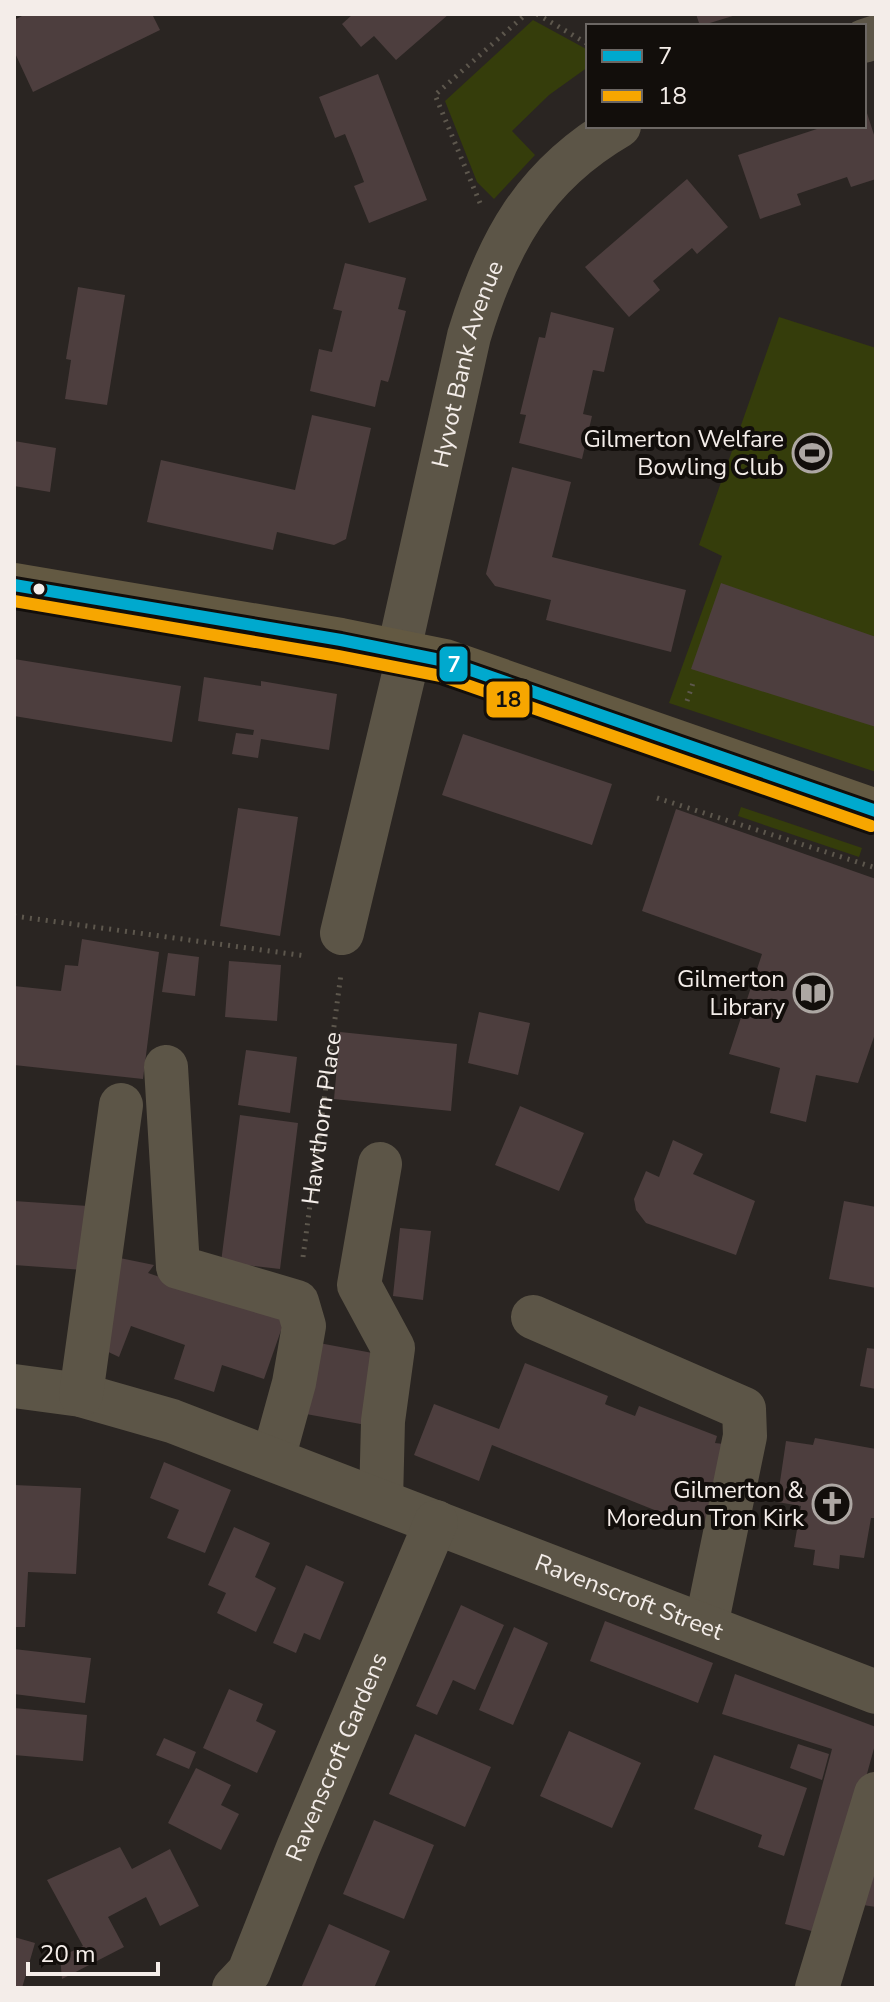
<svg xmlns="http://www.w3.org/2000/svg" width="890" height="2002" font-family="'Nunito Sans',sans-serif">
	<style>
		.green { fill: #353d0b }
		.building { fill: #4d3e3e }
		.lines { fill: none; stroke-linecap: round; stroke-linejoin: round }
		.path { stroke: #5d574d; stroke-width: 5; stroke-dasharray: 2 6; stroke-linecap: butt }
		.minor { stroke: #5c5547; stroke-width: 44 }
		.major { stroke: #635942; stroke-width: 44 }
		.bus-1-casing { stroke: #120e0b; stroke-width: 18 }
		.bus-2-casing { stroke: #120e0b; stroke-width: 18 }
		.bus-1 { stroke: #00a9ce; stroke-width: 12 }
		.bus-2 { stroke: #f7a600; stroke-width: 12 }
		.bus-dot { fill: #f4ede9; stroke: #120e0b; stroke-width: 3 }
		.labels { text-anchor: middle; stroke-width: 8; stroke-linejoin: round; paint-order: stroke }
		.street-label { font-size: 24px; fill: #f4ede9; stroke: #120e0b }
		.poi-label { font-size: 24px; fill: #f4ede9; stroke: #120e0b; text-anchor: end }
		.line-badge { stroke: #120e0b; stroke-width: 3 }
		.badge-label { font-size: 22px; text-anchor: middle; font-weight: bold; fill: #fff }
		.pale-badge-label { font-size: 22px; text-anchor: middle; font-weight: bold; fill: #111 }
	</style>
	<rect width="100%" height="100%" fill="#2a2522"/>
	<path class="green" d="M533 20 588 50V67L549 95 512 131 535 155 494 199 477 182 445 101Z
		M779 317 876 348V772L669 703 722 556 699 545Z
		M741 807 862 848 859 857 738 816Z"/>
	<path class="building" d="M26 14H152L160 30 33 92 14 51V20Z
		M353 14H449L396 60 374 36 361 47 342 24Z
		M696 14H736V15L700 26Z
		M378 74 427 200 369 223 354 186 364 182 354 156 345 134 335 138 319 97Z
		M865 107 876 141V179L851 187 847 177 797 194 801 205 760 219 738 155 826 126H864Z
		M687 179 728 227 697 254 692 248 653 281 660 290 629 317 585 267Z
		M345 263 406 278 398 309 406 311 390 376 388 382 381 380 375 407 310 391 319 349 332 352 342 311 333 309Z
		M78 287 125 295 107 405 65 399 71 360 66 359Z
		M551 312 614 328 604 372 593 370 583 414 592 416 582 459 519 443 526 415 520 414 539 337 545 338Z
		M312 415 371 428 346 539 334 545 277 532 273 550 147 522 161 460 295 490Z
		M14 441 56 448 50 492 14 486Z
		M512 467 571 482 552 557 686 590 671 652 546 620 551 600 495 586 486 574Z
		M721 583 876 637V727L691 669Z
		M14 659 181 686 172 742 14 716Z
		M204 677 261 686V681L337 694 329 750 261 739 258 758 232 754 236 733 253 735 254 730 198 721Z
		M463 734 612 784 592 845 442 795Z
		M238 808 298 817 280 936 220 926Z
		M676 809 876 879V1031L858 1083 816 1075 806 1122 770 1113 780 1068 729 1054 762 954 642 911Z
		M82 939 159 952 143 1079 14 1065V986L61 991 65 965 78 966Z
		M168 953 199 957 195 996 162 992Z
		M229 961 281 965 277 1021 225 1017Z
		M479 1012 530 1023 518 1075 468 1063Z
		M340 1032 457 1044 451 1111 334 1099Z
		M246 1050 297 1057 290 1113 238 1105Z
		M520 1106 584 1133 559 1191 495 1165Z
		M240 1115 298 1123 280 1269 221 1262Z
		M673 1140 703 1154 693 1174 755 1201 736 1255 646 1223 636 1210 634 1199 646 1171 659 1177Z
		M14 1201 88 1206 84 1270 14 1265Z
		M844 1201 876 1207V1288L829 1279Z
		M400 1228 431 1231 423 1300 393 1296Z
		M110 1256 154 1265 148 1273 285 1319 264 1379 222 1365 214 1392 174 1379 185 1345 131 1326 119 1357 102 1349Z
		M319 1343 378 1354 366 1425 306 1414Z
		M867 1348 876 1349V1389L860 1386Z
		M525 1363 608 1396 605 1404 607 1405 635 1416 639 1406 717 1436 715 1443 732 1445 717 1535 492 1445 479 1481 414 1455 434 1404 499 1429Z
		M815 1438 876 1449V1518H871L864 1558 840 1555 839 1569 813 1565 815 1550 794 1547 801 1506 777 1502 786 1441 813 1445Z
		M164 1462 231 1490 205 1553 167 1538 179 1510 150 1498Z
		M14 1485 81 1488 76 1574 28 1572 25 1627H14Z
		M234 1527 270 1543 255 1577 276 1588 256 1632 217 1613 226 1593 208 1585Z
		M306 1565 344 1582 320 1640 304 1633 296 1653 273 1643Z
		M461 1605 504 1625 475 1690 453 1680 437 1715 416 1706Z
		M605 1621 713 1663 698 1703 590 1661Z
		M514 1627 548 1643 513 1725 479 1710Z
		M14 1649 91 1658 85 1703 14 1694Z
		M735 1674 876 1727V1741L823 1934 785 1924 832 1749 722 1714Z
		M229 1689 263 1704 256 1721 276 1731 257 1773 203 1748Z
		M14 1708 87 1715 83 1761 14 1755Z
		M569 1731 641 1763 612 1828 540 1796Z
		M415 1734 491 1767 465 1827 389 1794Z
		M164 1738 196 1752 189 1769 156 1755Z
		M798 1744 829 1754 822 1780 790 1768Z
		M714 1755 807 1788 784 1856 758 1847 762 1835 694 1809Z
		M196 1768 231 1785 221 1805 239 1814 221 1850 168 1823Z
		M374 1820 434 1845 404 1919 343 1894Z
		M120 1847 132 1869 170 1849 199 1906 160 1926 146 1897 108 1917 124 1947 62 1979 60 1957 83 1946 47 1880Z
		M869 1872 876 1873V1907L863 1905Z
		M329 1924 390 1951 374 1988H301Z
		M14 1937 35 1943 22 1988H14Z"/>
	<g class="lines">
		<g class="path">
			<path d="M537 14 588 44"/>
			<path d="M480 203 435 95 526 14"/>
			<path d="M687 701 693 683"/>
			<path d="M657 798 876 868"/>
			<path d="M14 916 306 956"/>
			<path id="s1" d="M303 1257 341 974"/>
		</g>
		<g class="minor">
			<path d="M864 41 876 37"/>
			<path id="s2" d="M399 650 469 336C497 244 533 176 619 126"/>
			<path d="M342 933 409 653"/>
			<path d="M166 1067 178 1267 297 1302 304 1326 294 1383 273 1459"/>
			<path d="M380 1164 359 1285 393 1348 383 1421 381 1501"/>
			<path d="M533 1317 744 1409 745 1436 706 1626"/>
			<path id="s3" d="M14 1386 81 1395 172 1421 876 1692"/>
			<path d="M81 1395 121 1105"/>
			<path id="s4" d="M234 1988 249 1972 298 1848 436 1522"/>
			<path d="M817 1988 876 1794"/>
		</g>
		<path class="major" d="M14 585 341 640 445 661 876 811"/>
		<defs>
			<path id="bus-1" d="M14 585 341 640 445 661 876 811"/>
			<path id="bus-2" d="M14 601 338 656 441 676 871 826"/>
		</defs>
		<use href="#bus-1" class="bus-1-casing"/>
		<use href="#bus-2" class="bus-2-casing"/>
		<use href="#bus-1" class="bus-1"/>
		<use href="#bus-2" class="bus-2"/>
	</g>
	<defs>
		<symbol id="stadium-ring" viewBox="-11 -11 22 22"><circle r="9.5" fill="#120e0b" stroke="#ada7a3" stroke-width="1.5"/><path d="M0-5a6.5 5 0 1 0 0 10a6.5 5 0 1 0 0-10ZM-3.5-1.8h7v3.6h-7Z" fill="#ada7a3"/></symbol>
		<symbol id="library-ring" viewBox="-11 -11 22 22"><circle r="9.5" fill="#120e0b" stroke="#ada7a3" stroke-width="1.5"/><path d="M-6-4Q-3-5.5-.7-3.5V5Q-3 3-6 4ZM6-4Q3-5.5 .7-3.5V5Q3 3 6 4Z" fill="#ada7a3"/></symbol>
		<symbol id="church-ring" viewBox="-11 -11 22 22"><circle r="9.5" fill="#120e0b" stroke="#ada7a3" stroke-width="1.5"/><path d="M-1.2-6h2.4v3.5h3.3v2.4h-3.3V6h-2.4V-.1h-3.3v-2.4h3.3Z" fill="#ada7a3"/></symbol>
	</defs>
	<g fill-rule="evenodd">
		<use href="#stadium-ring" x="790" y="431" width="44" height="44"/>
		<use href="#library-ring" x="791" y="971" width="44" height="44"/>
		<use href="#church-ring" x="810" y="1482" width="44" height="44"/>
	</g>
	<circle class="bus-dot" cx="39" cy="589" r="7"/>
	<g class="labels">
		<g class="street-label">
			<text dy="8" stroke="none"><textPath href="#s2" startOffset="294">Hyvot Bank Avenue</textPath></text>
			<text dy="8" stroke="none"><textPath href="#s1" startOffset="140">Hawthorn Place</textPath></text>
			<text dy="8" stroke="none"><textPath href="#s3" startOffset="652">Ravenscroft Street</textPath></text>
			<text dy="8" stroke="none"><textPath href="#s4" startOffset="254">Ravenscroft Gardens</textPath></text>
		</g>
		<g class="poi-label">
			<text x="784" y="447">Gilmerton Welfare<tspan x="784" dy="28">Bowling Club</tspan></text>
			<text x="785" y="987">Gilmerton<tspan x="785" dy="28">Library</tspan></text>
			<text x="804" y="1498">Gilmerton &amp;<tspan x="804" dy="28">Moredun Tron Kirk</tspan></text>
		</g>
	</g>
	<g class="line-badge">
		<rect x="438" y="645" width="31" height="38" rx="8" fill="#00a9ce"/>
		<rect x="485" y="680" width="46" height="39" rx="8" fill="#f7a600"/>
	</g>
	<g class="badge-label">
		<text x="454" y="672">7</text>
	</g>
	<g class="pale-badge-label">
		<text x="508" y="707">18</text>
	</g>
	<rect width="890" height="2002" fill="none" stroke="#f4ede9" stroke-width="32"/>
	<rect x="586" y="24" width="280" height="104" fill="#120e0b" stroke="#6c6764" stroke-width="2"/>
	<rect x="602" y="50" width="40" height="12" fill="#00a9ce" stroke="#6c6764" stroke-width="2"/>
	<text x="658" y="64" font-size="24" fill="#f4ede9">7</text>
	<rect x="602" y="90" width="40" height="12" fill="#f7a600" stroke="#6c6764" stroke-width="2"/>
	<text x="658" y="104" font-size="24" fill="#f4ede9">18</text>
	<path d="M28 1962v12h130v-12" fill="none" stroke="#f4ede9" stroke-width="4"/>
	<text x="40" y="1962" font-size="24" fill="#f4ede9" stroke="#120e0b" stroke-width="6" paint-order="stroke">20 m</text>
</svg>
